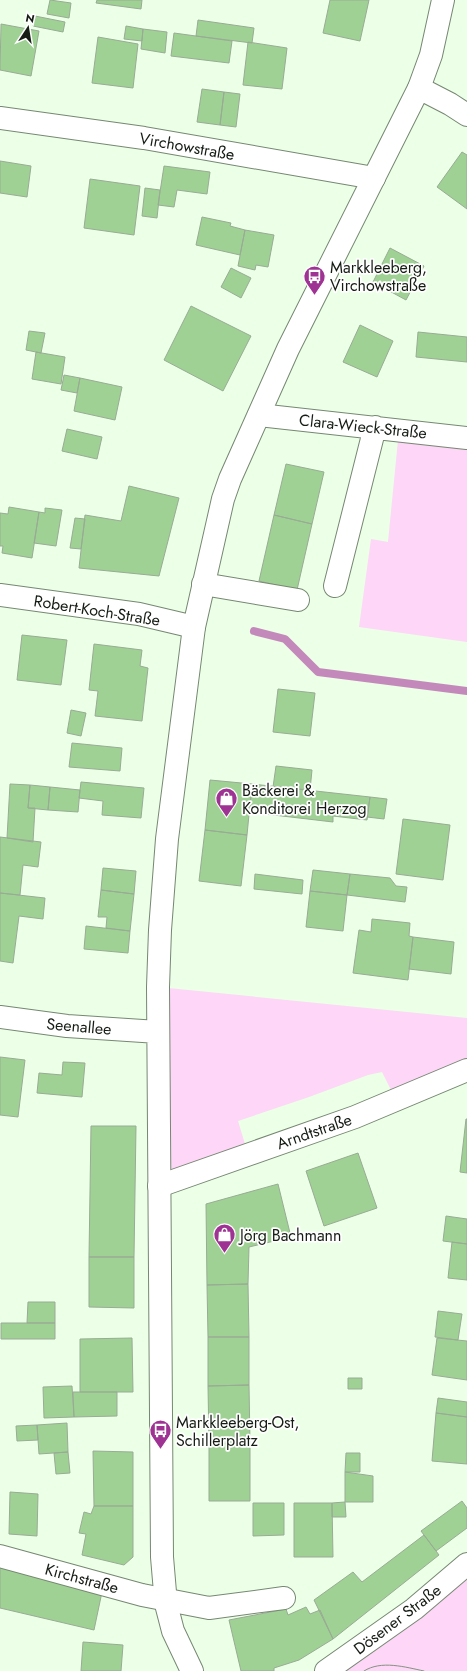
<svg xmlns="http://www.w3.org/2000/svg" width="467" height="1671" font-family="Jost,sans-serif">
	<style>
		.green { fill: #fed6f7 }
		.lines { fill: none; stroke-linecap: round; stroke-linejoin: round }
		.stream { stroke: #c489bb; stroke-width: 8 }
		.building { fill: #a0d194; stroke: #99ab95 }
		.minor-casing { stroke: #768772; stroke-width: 24 }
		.major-casing { stroke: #768772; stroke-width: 24 }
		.minor { stroke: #fff; stroke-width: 22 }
		.major { stroke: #fff; stroke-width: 22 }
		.tram { stroke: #859282; stroke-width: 1 }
		.labels { text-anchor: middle; stroke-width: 3.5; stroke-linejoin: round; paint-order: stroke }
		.street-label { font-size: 16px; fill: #151c14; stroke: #fff }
		.poi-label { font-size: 16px; fill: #151c14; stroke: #fff; text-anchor: start }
	</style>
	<rect width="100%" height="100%" fill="#ecffe7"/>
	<path class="green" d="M399 430 467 438V642L359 627 371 539 388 542Z
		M158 987 467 1018V1070L396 1100 382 1072 368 1075 309 1097 238 1121 248 1154 159 1186Z
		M467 1564V1671H326Z"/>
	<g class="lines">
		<path class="stream" d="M254 631 285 639 318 672 467 691"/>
	</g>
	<path class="building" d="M50 0 71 3 69 18 47 14Z
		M97 0H142L141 9 96 3Z
		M330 0H369L360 41 323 33Z
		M35 16 65 22 63 32 33 26Z
		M198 20 254 28 252 43 196 36Z
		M1 24 39 31 31 76 0 70Z
		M126 26 143 29 142 41 124 39Z
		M143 29 167 32 165 53 141 49Z
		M174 33 232 41 229 63 171 56Z
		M98 37 138 44 133 88 92 83Z
		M248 42 287 48 282 89 243 85Z
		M202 89 224 92 220 125 197 122Z
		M224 92 240 94 236 127 220 125Z
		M462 152 467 155V209L437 187Z
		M0 161 31 166 27 197 0 193Z
		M164 166 210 172 207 194 177 190 174 207 158 205Z
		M90 179 140 186 134 235 84 228Z
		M145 188 160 190 157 218 142 216Z
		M202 217 231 223 230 226 245 230 240 255 196 245Z
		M245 230 274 235 268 267 256 265 255 270 238 266Z
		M390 248 424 266 406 300 373 282Z
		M231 268 251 278 241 298 221 287Z
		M191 306 251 336 223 391 164 360Z
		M360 325 393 341 377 377 343 362Z
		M29 331 45 333 41 353 26 350Z
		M418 332 467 337V362L416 357Z
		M36 352 65 357 61 384 32 379Z
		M64 375 80 378 77 393 61 390Z
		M80 378 122 387 115 420 74 411Z
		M67 429 102 437 97 459 62 451Z
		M286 464 324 472 312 524 274 515Z
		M129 486 179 498 159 576 79 568 85 515 121 521Z
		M9 507 39 512 32 558 2 553 3 546H0V513L8 514Z
		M45 508 62 510 56 546 34 543 39 512 45 513Z
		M274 515 312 524 297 590 259 581Z
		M75 518 85 519 81 549 70 548Z
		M22 635 67 640 61 685 17 680Z
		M94 644 142 650 140 666 148 668 142 721 95 716 98 691 89 690Z
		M278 689 315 693 310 736 273 732Z
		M71 710 86 713 81 736 67 733Z
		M72 743 122 748 120 771 69 767Z
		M276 766 312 770 310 790 273 787Z
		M210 780 252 784 247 835 205 830Z
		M81 782 144 788 141 818 102 815 103 801 79 798Z
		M10 784 30 785 28 808H35L33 842 7 838Z
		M252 784 370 797 367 820 333 816V822L265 814V809L250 807Z
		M30 785 50 787 48 810 28 808Z
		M50 787 80 790 78 812 48 810Z
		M370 797 387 799 384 819 367 817Z
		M403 819 450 825 443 880 396 874Z
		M205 830 247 835 241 886 199 881Z
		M0 837 41 842 38 867 23 865 20 895 0 893Z
		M103 868 136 871 134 894 101 890Z
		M313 870 350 874 347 895 310 891Z
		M255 874 303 880 302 894 254 889Z
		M350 874 390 878 396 886 407 887 405 902 347 895Z
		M101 890 134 894 130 931 106 928 107 917H98Z
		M310 891 347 895 343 931 306 927Z
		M0 893 45 898 43 919 19 916 13 963 0 961Z
		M372 919 410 923 409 936 413 937 408 980 353 973 359 930 371 932Z
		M86 926 130 931 128 953 84 949Z
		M413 937 454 942 451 974 409 969Z
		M0 1057 25 1060 18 1117 0 1115Z
		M63 1062 85 1063 82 1097 37 1093 39 1073 62 1075Z
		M466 1119H467V1173L460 1172Z
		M91 1126H136L134 1257H89Z
		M358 1153 377 1208 324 1226 306 1171Z
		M278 1184 291 1237 249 1247 248 1284 207 1285 206 1204Z
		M446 1216 467 1219V1244L443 1241Z
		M452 1242 467 1244V1280L448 1278Z
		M89 1257H134V1308L89 1307Z
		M248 1284 249 1337H208L207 1285Z
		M28 1302H55V1323H27Z
		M438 1311 462 1314 458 1340 435 1337Z
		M1 1323H55V1339H1Z
		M208 1337H249V1385L208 1386Z
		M132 1338 133 1392H80V1339Z
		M437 1338 467 1341V1380L432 1375Z
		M348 1378H362V1389H348Z
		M249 1385 250 1443 209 1444 208 1386Z
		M72 1386 74 1417 44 1418 43 1387Z
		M73 1392H117V1416L74 1417Z
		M438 1398 467 1402V1417L436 1413Z
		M436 1413 467 1417V1464L432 1461Z
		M67 1423 68 1452 39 1454 37 1425Z
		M37 1425 38 1440 17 1441 16 1426Z
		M250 1443V1501H209V1444Z
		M93 1451 133 1452V1506H94Z
		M68 1452 70 1473 56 1474 54 1453Z
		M346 1453H360V1472H345Z
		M345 1472 373 1476V1502H345Z
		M10 1492 38 1494 37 1536 9 1534Z
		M462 1501 467 1508V1528L436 1551 421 1531Z
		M345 1502 346 1517H332V1503Z
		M253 1503H284V1535L253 1536Z
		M294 1503H332L333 1557H294Z
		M94 1506H133V1557L124 1565 82 1555 86 1534 79 1533 84 1512 91 1514Z
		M424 1535 439 1555 333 1639 314 1600 353 1572 362 1582Z
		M0 1566 102 1592 94 1630 0 1608Z
		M306 1607 310 1614 320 1610 333 1639 299 1660 274 1668V1671H241L229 1620 286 1609 288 1615Z
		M83 1642 123 1645 121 1671H81Z"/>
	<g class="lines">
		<defs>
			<path id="minor" d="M419 88 450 104 467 115
				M0 118 144 138 374 178
				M259 415 467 438
				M203 584 298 600
				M335 586 375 427
				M0 595 139 614 194 627
				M159 1186 355 1117 467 1070
				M0 1556 142 1595 209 1608 284 1598
				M326 1671 414 1609 467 1564"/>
			<path id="major" d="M0 1017 67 1026 158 1032
				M192 1671 173 1631 166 1604 162 1557 158 987 160 930 167 839 194 627 223 499 230 479 288 349 419 88 431 55 443 0"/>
		</defs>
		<use href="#minor" class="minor-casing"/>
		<use href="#major" class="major-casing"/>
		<use href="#minor" class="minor"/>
		<use href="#major" class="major"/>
		<path class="tram" d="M364 1671C381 1660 405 1667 424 1671"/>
	</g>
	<defs>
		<symbol id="bus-pin" viewBox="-11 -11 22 30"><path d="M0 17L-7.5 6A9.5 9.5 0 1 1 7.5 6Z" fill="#9e3393" stroke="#fff"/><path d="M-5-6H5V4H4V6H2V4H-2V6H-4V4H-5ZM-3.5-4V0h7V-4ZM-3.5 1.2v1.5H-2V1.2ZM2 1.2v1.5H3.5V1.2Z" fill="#fff"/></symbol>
		<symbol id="shop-pin" viewBox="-11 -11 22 30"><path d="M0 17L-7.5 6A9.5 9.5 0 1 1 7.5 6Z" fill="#9e3393" stroke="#fff"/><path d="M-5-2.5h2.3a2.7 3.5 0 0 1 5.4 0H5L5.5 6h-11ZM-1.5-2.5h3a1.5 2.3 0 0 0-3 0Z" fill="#fff"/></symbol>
	</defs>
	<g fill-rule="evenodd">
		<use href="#bus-pin" x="302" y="264" width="25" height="34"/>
		<use href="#shop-pin" x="214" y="786" width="25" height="34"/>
		<use href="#shop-pin" x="212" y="1222" width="25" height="34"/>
		<use href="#bus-pin" x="148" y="1418" width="25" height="34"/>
	</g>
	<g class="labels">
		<g class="street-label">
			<text transform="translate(187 146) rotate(10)" y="6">Virchowstraße</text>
			<text transform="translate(363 426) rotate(6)" y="6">Clara-Wieck-Straße</text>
			<text transform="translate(97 610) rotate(9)" y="6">Robert-Koch-Straße</text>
			<text transform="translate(79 1026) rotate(5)" y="6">Seenallee</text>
			<text transform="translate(314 1131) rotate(-19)" y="6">Arndtstraße</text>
			<text transform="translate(82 1578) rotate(15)" y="6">Kirchstraße</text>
			<text transform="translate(397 1619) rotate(-37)" y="6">Dösener Straße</text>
		</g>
		<g class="poi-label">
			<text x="330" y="273">Markkleeberg,<tspan x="330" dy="18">Virchowstraße</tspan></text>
			<text x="242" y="796">Bäckerei &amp;<tspan x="242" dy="18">Konditorei Herzog</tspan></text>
			<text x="240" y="1241">Jörg Bachmann</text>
			<text x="176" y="1428">Markkleeberg-Ost,<tspan x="176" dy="18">Schillerplatz</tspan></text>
		</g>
	</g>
	<g transform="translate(28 28) rotate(12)" stroke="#ffffff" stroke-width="3" paint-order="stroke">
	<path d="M0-3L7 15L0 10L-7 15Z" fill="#151c14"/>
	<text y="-6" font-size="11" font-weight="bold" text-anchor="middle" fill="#151c14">N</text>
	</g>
</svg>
